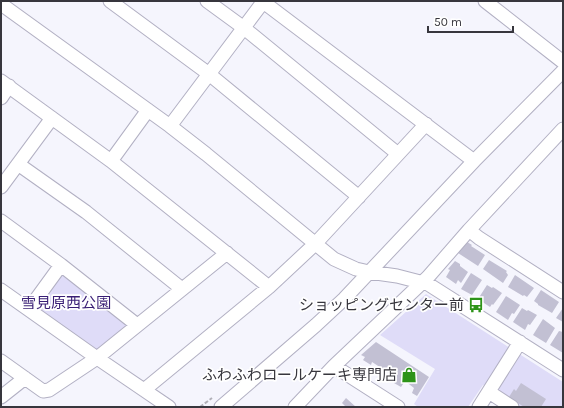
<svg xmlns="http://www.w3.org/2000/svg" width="564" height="408" font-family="Karla,'Noto Sans JP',sans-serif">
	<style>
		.green { fill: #dfdcf8 }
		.building { fill: #c2c0d3 }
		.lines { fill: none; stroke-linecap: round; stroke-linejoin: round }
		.minor-casing { stroke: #b2b0c3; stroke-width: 15 }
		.path { stroke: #b1b0b8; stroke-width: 2; stroke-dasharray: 4 2; stroke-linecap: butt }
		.minor { stroke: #fff; stroke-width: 13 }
		.labels { text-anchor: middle; stroke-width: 3.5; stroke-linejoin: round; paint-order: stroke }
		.park-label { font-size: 15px; fill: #391e75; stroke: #fff }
		.poi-label { font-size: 15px; fill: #37363d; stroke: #fff; text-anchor: end }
	</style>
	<rect width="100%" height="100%" fill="#f5f5fd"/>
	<path class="green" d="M64 272 126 323V327L100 350 94 349 37 311 36 305Z
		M426 294 563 382V407H519L483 385 468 407H418L414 404 435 369 380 335Z"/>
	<path class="building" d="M465 242 466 243 467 242 472 245 471 246 485 255 478 266 458 253Z
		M489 260 507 271 506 272 508 275 503 283 483 269Z
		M455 261 460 264V266L468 272 461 283 458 280 456 284 446 277 450 270 448 269Z
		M471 273 482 280 472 295 461 289Z
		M515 275 534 288 527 297 524 295 523 296 508 287Z
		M487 285 492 288 493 287 502 293 493 305 492 304 490 307 478 299Z
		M541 290 559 302 552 313 538 305V304L534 301Z
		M506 296 520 305 514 314 512 313 508 320 496 312Z
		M522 308 527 311 528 310 537 315 530 325 528 324 525 330 513 322Z
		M563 308V322L556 318Z
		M543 319 555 328 546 343 533 335Z
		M559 331 563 332V353L550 345Z
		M376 342 429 377 417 396 412 393 414 388 405 381 401 387 394 383 397 378 372 362 371 365 363 360 365 357 361 355Z
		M521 383 546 399 541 407H524L509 397 514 389 516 391Z
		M346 398 356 407H346L342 403Z"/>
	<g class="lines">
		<defs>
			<path id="minor" d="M110 1 209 74 359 197
				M207 1 244 28 398 154
				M262 1 474 161
				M485 1 563 62
				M1 4 170 126 206 154 334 259 356 269 369 272 397 276 428 284 563 370
				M1 81 111 161 269 287
				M1 98 9 86
				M170 126 263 2
				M111 161 148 110
				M18 164 86 212 182 289
				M1 187 52 118
				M1 221 61 265 137 325
				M469 230 479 238 563 292
				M1 290 97 358 169 407
				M29 309 61 265
				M1 361 43 391 49 390 97 358 227 253
				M334 366 398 407
				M144 390 269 287 315 244 426 124
				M489 392 512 407
				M1 397 25 378
				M221 407 316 325 344 299 474 161 563 71
				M295 407 334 366 428 277 469 230 563 129
				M479 407 520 342"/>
		</defs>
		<use href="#minor" class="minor-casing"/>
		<path class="path" d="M200 407 212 398"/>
		<use href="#minor" class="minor"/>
	</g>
	<defs>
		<symbol id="bus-bare" viewBox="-9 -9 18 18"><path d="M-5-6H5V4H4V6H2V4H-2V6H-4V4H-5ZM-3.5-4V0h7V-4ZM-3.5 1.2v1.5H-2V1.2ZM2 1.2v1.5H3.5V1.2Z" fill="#2d9318" stroke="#fff" stroke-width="2.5" paint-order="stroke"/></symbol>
		<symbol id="shop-bare" viewBox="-9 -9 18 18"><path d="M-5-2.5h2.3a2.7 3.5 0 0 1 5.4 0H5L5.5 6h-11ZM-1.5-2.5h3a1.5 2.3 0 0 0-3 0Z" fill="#2d9318" stroke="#fff" stroke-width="2.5" paint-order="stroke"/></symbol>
	</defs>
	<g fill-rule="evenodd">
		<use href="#bus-bare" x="465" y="294" width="22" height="22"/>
		<use href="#shop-bare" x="398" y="364" width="22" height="22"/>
	</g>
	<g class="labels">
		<g class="park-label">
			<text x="66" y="308">雪見原西公園</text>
		</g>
		<g class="poi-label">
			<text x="464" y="310">ショッピングセンター前</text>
			<text x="397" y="380">ふわふわロールケーキ専門店</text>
		</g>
	</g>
	<rect width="564" height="408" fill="none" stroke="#37363d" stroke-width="4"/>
	<path d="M428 26v6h85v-6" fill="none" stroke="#37363d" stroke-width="2"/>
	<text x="434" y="26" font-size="12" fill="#37363d" stroke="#ffffff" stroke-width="3" paint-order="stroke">50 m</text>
</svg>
